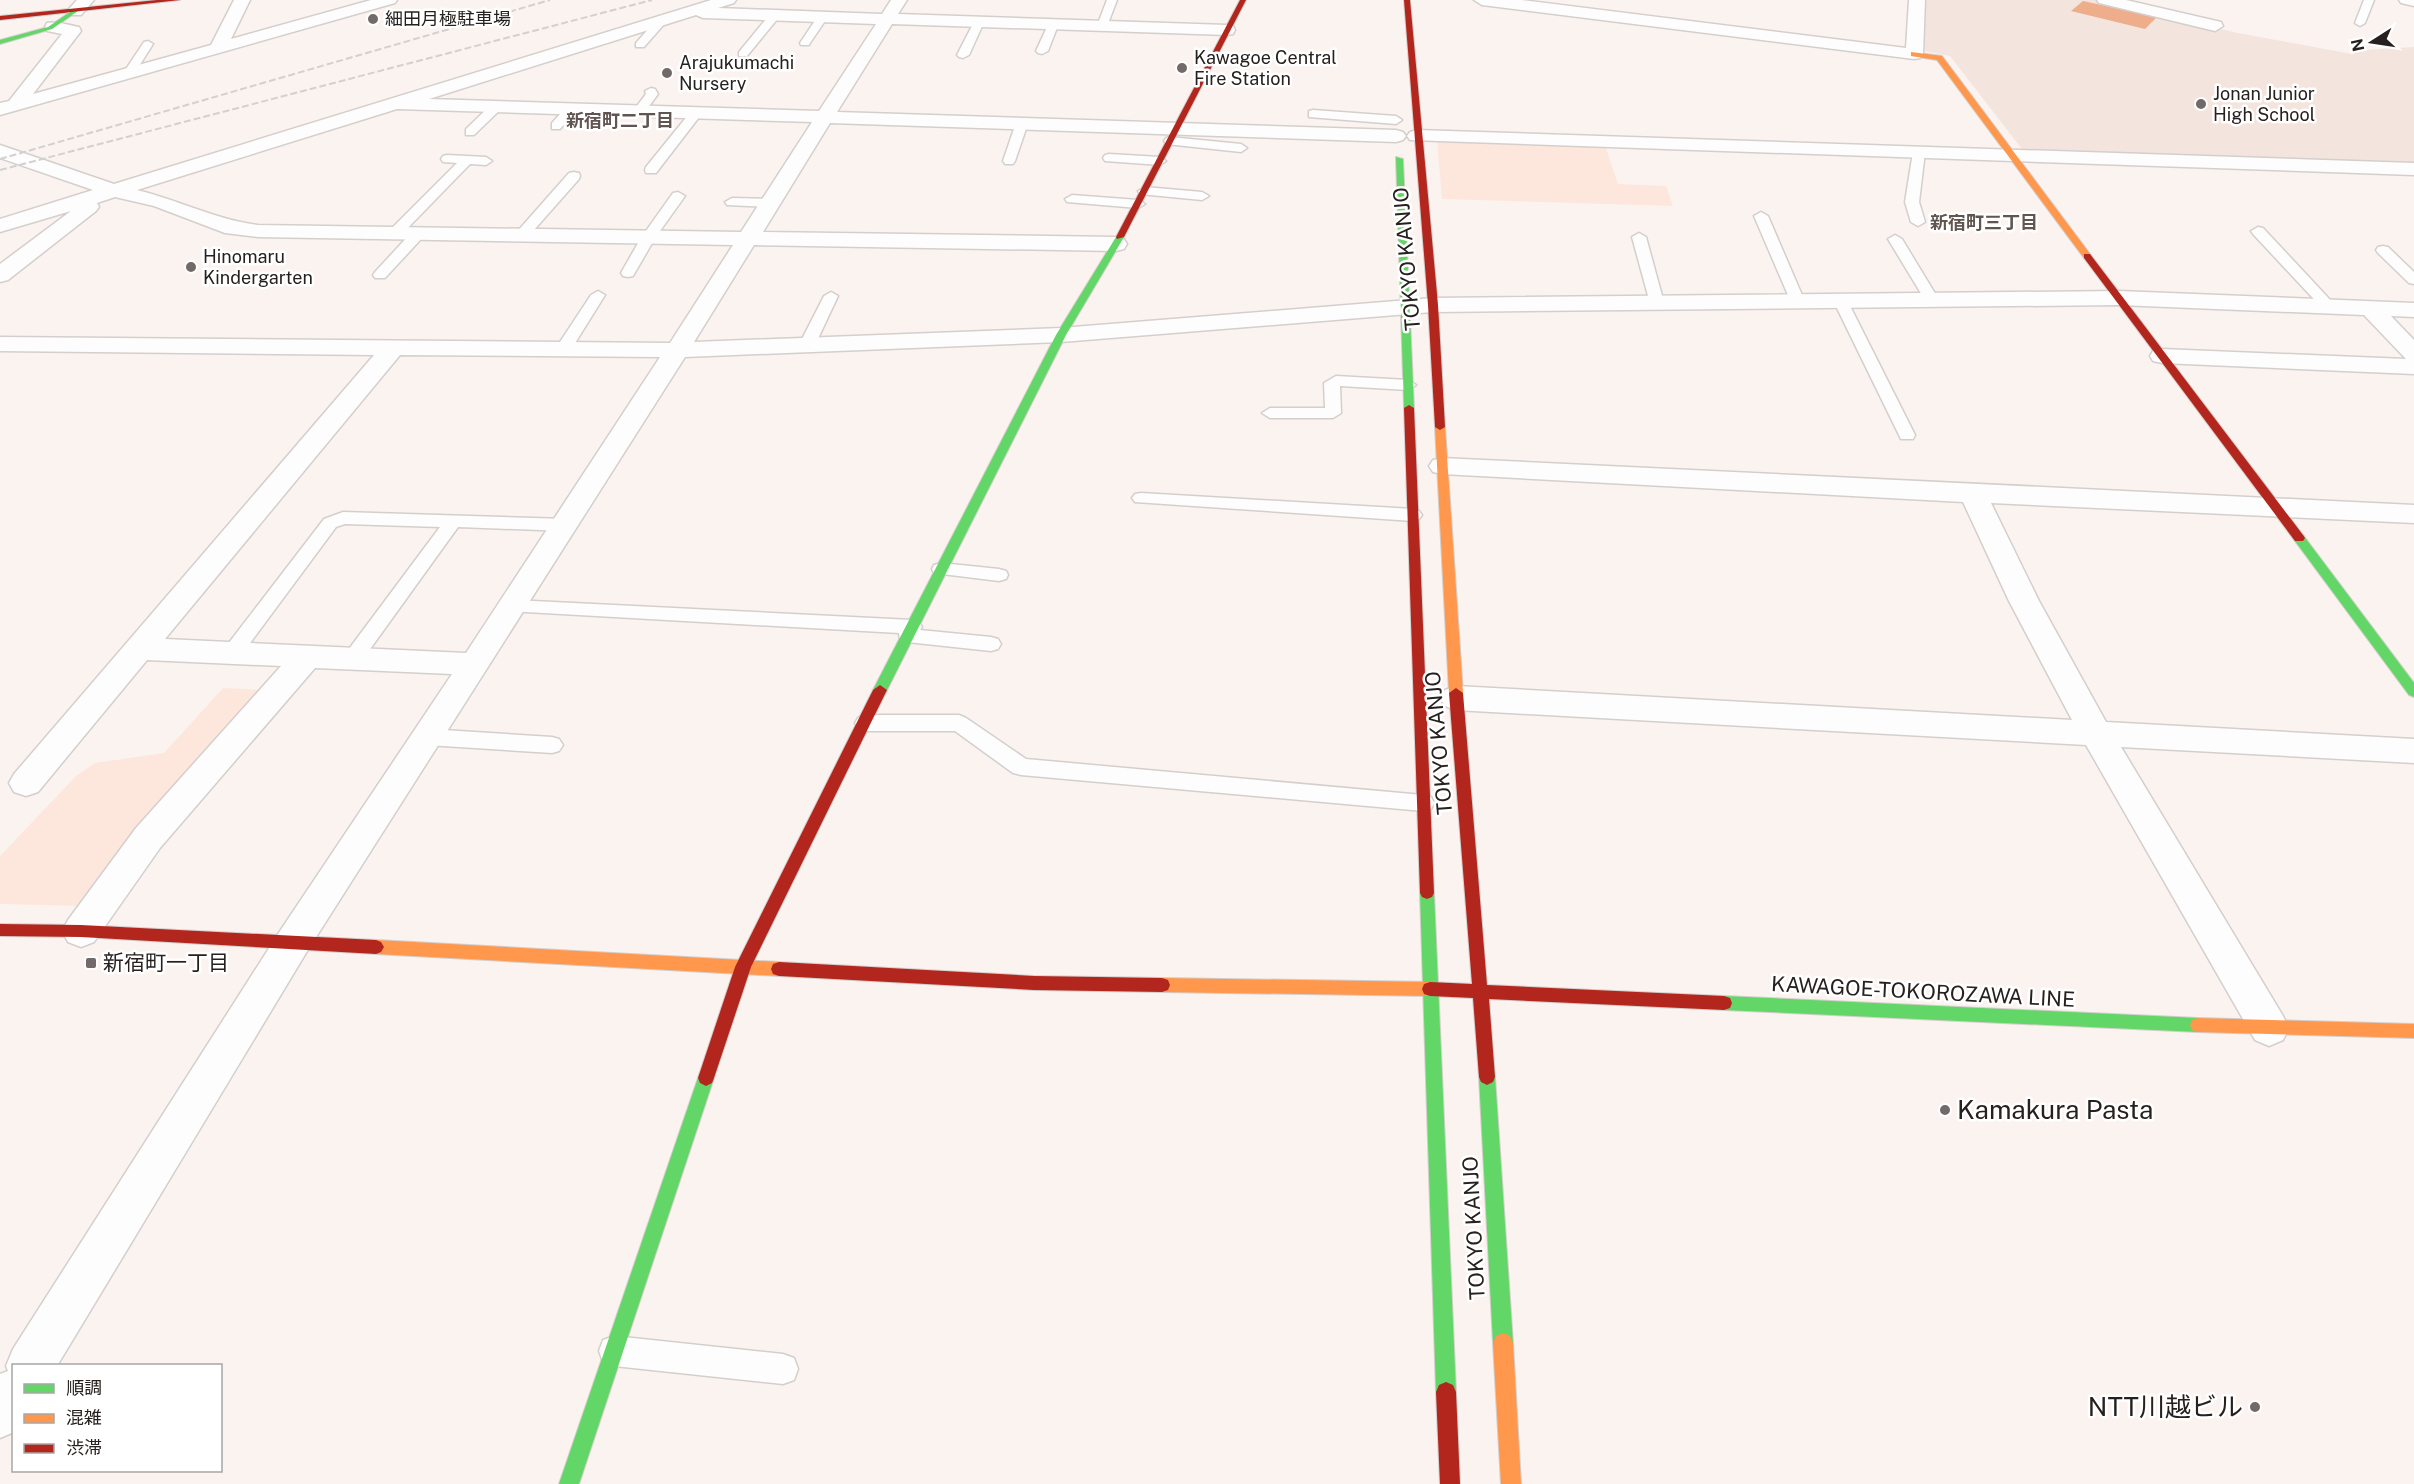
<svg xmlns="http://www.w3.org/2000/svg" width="2414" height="1484" font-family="'Public Sans','Noto Sans JP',sans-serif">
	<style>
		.built { fill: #f3e5de }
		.green { fill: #fde7dd }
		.water { fill: #eead8b }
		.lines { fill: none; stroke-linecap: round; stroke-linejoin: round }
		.lane-casing { stroke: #d4cfcc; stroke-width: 3 }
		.street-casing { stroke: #d4cfcc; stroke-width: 3 }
		.fast-casing { stroke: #d4cfcc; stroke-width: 2 }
		.slow-casing { stroke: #d4cfcc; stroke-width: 2 }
		.jam-casing { stroke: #d4cfcc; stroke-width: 2 }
		.lane { fill: #fefdfd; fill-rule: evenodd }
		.street { fill: #fefdfd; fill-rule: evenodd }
		.fast { fill: #63d668; fill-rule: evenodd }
		.slow { fill: #ff974d; fill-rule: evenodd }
		.jam { fill: #b3261e; fill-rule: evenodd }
		.rail { stroke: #d3d1d0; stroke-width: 2; stroke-dasharray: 7 3; stroke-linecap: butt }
		.poi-dot { fill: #716a68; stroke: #fff; stroke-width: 2 }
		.labels { text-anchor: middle; stroke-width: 5; stroke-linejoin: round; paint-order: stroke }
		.far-poi-label { font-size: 18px; fill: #26211f; stroke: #fff; text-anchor: start }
		.far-neighbourhood-label { font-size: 18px; font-weight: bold; fill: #605550; stroke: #fff }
		.street-label { font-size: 21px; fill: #26211f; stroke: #fff }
		.poi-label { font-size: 21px; fill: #26211f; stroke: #fff; text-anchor: start }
		.near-poi-label { font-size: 26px; fill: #26211f; stroke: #fff; text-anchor: start }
	</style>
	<rect width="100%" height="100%" fill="#fbf3f0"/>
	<path class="built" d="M1925 0H2097L2238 33 2352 54 2364 50 2414 47V166L2025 153 1950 56 1924 51Z"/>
	<path class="green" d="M1437 141 1605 145 1618 184 1666 186 1673 206 1442 199Z
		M223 688 268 690 85 906 0 904V856L76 776 95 763 164 753Z"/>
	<path class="water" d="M2083 1 2157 17 2145 29 2071 11Z"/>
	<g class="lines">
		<defs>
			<path id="lane" d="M1107 0H1117L1107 26 1102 29 1097 26Z
				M2364 0H2374L2365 23 2360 26 2355 23Z
				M775 12 779 13V17L747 56H739V52L771 13Z
				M822 15 827 18 810 43 809 45H801L800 43 818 16Z
				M662 17 666 18V22L644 47H636V43L658 18Z
				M979 19 984 22 969 55 963 58 959 57 957 55 974 22Z
				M1053 22 1058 25 1048 51 1042 54 1038 53 1036 51 1048 25Z
				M148 41 153 44 134 74 130 75 126 74 124 72 144 42Z
				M651 88 655 89 658 94 644 113H636L634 110 646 94 645 91Z
				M497 102 503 106 501 109 474 135H466V129L493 103Z
				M572 104 578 108 576 111 560 129H552V123L568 105Z
				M697 108 703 112 656 173H646L645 170 646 167 693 109Z
				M1313 110 1396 116 1402 120 1396 124 1309 117V111Z
				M1022 119 1028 123 1015 161 1013 164H1005L1003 161 1016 123Z
				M1170 137 1241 144 1247 148 1241 152 1166 144 1164 141 1166 138Z
				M1919 148 1925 152 1919 202 1925 222 1918 226 1911 222 1905 202 1913 152Z
				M1109 154 1160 157 1166 161 1160 165 1105 161 1103 158 1105 155Z
				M447 155 486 157 492 161 486 165 470 164 399 237H389L387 234 389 231 457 163 443 162 441 159 443 156Z
				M574 172 579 173 580 176 579 179 526 239H516L514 236 516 233 569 173Z
				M1145 187 1202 192 1209 196 1202 200 1140 194 1138 191Z
				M678 192 685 196 655 238 633 276 628 277 623 276 621 273 641 238 673 193Z
				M1072 195 1138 200 1145 204 1138 208 1067 202 1065 199Z
				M732 198 769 199 776 203 769 207 727 205 725 202Z
				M1761 212 1768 216 1805 302 1803 305 1798 306 1791 302 1754 216Z
				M2258 227 2263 228 2334 304 2336 307 2334 310H2324L2253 234 2251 231Z
				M417 231 424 235 422 238 385 278H375L373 275 375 272 412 232Z
				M1639 233 1646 237 1664 303 1662 306H1652L1650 303 1632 237Z
				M1895 235 1902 239 1939 300 1937 303H1927L1925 300 1888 239Z
				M2383 246 2388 247 2414 272V284L2409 283 2378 253 2376 250 2378 247Z
				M598 291 605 295 572 348 564 353 559 351 556 348 591 295Z
				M831 292 838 296 815 345 807 350 802 348 799 345 824 296Z
				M1841 298 1848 302 1915 435 1913 439H1901L1899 435 1834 302Z
				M1336 376 1408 380 1416 385 1408 390 1340 386 1341 413 1333 418H1270L1262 413 1270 408H1325L1324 383Z
				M1141 493 1413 509 1419 511 1422 515 1419 519 1413 521 1135 502 1132 498 1135 494Z
				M343 512 566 519 572 521 575 525 572 529 566 531 458 527 360 663 353 665 346 663 343 658 346 653 440 527 345 524 336 527 239 658 232 660 225 658 222 653 225 648 324 519Z
				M941 563 999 569 1006 571 1008 575 1006 579 999 581 934 573 932 569 934 565Z
				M513 600 912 620 919 622 922 627 920 630 991 637 998 639 1001 644 998 649 991 651 907 642 900 640 899 633 506 611 503 606 506 601Z
				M865 715H959L966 718 1026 759 1423 795 1431 797 1434 803 1431 809 1423 811 1021 775 1013 773 955 731H865L858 728 855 723 858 718Z
				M427 729 552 737 559 739 563 745 559 751 552 753 427 745 420 742 417 737 420 732Z
				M614 1336 783 1354 794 1358 798 1369 794 1380 783 1384 614 1366 603 1362 599 1351 603 1340Z"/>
			<path id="street" d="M77 0H94L81 15H69L67 11Z
				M234 0H250L231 39 371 0H397L395 3 0 115V103L9 101 62 34 47 31 45 27 47 23C57 21 69 25 79 27L81 31 33 94 211 45Z
				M711 0H736L734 3 718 8 882 14 891 0H907L898 14 1227 25 1233 26 1235 30 1233 34 1227 35 892 24 837 112 1396 130 1403 132 1406 136 1403 140 1396 142 830 123 763 232 1116 237 1124 239 1127 244 1124 249 1116 251 754 245 694 342 1061 328 1433 298 2119 291 2414 303V317L2391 316 2414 340V374L2162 363 2153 361 2150 356 2153 351 2162 349 2406 359 2364 315 2119 305 1433 312 1061 342 685 357 306 953 57 1366H14V1432L0 1438V1374L8 1371 6 1366 13 1349 280 931 452 674 315 668 160 848 94 942 81 947 68 942 62 931 68 920 136 828 281 666 147 660 38 792 26 796 14 792 9 783 14 774 374 355 0 351V337L670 343 733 245 258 237 225 233 154 206 115 197 97 203 99 207 96 211 8 280 0 282V264L71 211 0 232V219L93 190 0 158V145L114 184ZM696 15 703 18 876 24 819 111 429 99ZM397 109 812 122 741 232 258 225C217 220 178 200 137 190ZM400 355 660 357 466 653 165 639Z
				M1474 0H1521L1906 48 1909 0H1925L1923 54 1920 58 1914 59 1482 5Z
				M2097 0H2126L2221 22 2223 26 2215 31 2099 3Z
				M2399 0H2414V6L2401 3Z
				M1417 130 2414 163V175L1410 140 1407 136 1410 132Z
				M1442 458 2414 505V523L1991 503 2039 601 2106 722 2414 739V763L2121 747 2283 1016 2289 1028 2283 1040 2269 1046 2255 1040 2086 745 1456 710 1445 706 1440 698 1445 690 1456 686 2072 720 2009 601 1963 502 1442 474 1433 472 1429 466 1433 460Z"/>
			<path id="fast" d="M73 10 78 11 52 29 0 44V40L48 27Z
				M1396 157 1403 159 1414 408 1409 411 1404 408Z
				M1120 234 1124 237 1066 335 887 690 885 693H875L873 690 1056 335 1116 237Z
				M2299 534 2303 535 2414 683V697L2409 695 2295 541 2293 538Z
				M1427 887 1432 889 1434 893 1456 1392 1453 1399 1446 1402 1439 1399 1436 1392 1420 893 1422 889Z
				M1724 996 2198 1018 2204 1020 2206 1025 2204 1030 2198 1032 1724 1010 1718 1008 1716 1003 1718 998Z
				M1487 1069 1493 1072 1495 1077 1513 1343 1510 1350 1503 1353 1496 1350 1493 1343 1479 1077 1481 1072Z
				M706 1070 712 1073 714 1078 579 1484H559L698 1078 700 1073Z"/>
			<path id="slow" d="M1911 52 1942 56 2090 254V258H2084L1937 60 1911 56Z
				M1440 424 1445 427 1463 693 1456 698 1449 693 1435 427Z
				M376 940 779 962 785 964 787 969 785 974 779 976 376 954 371 952 368 947 371 942Z
				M1162 978 1430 982 1436 984 1438 989 1436 994 1430 996 1162 992 1156 990 1154 985 1156 980Z
				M2198 1018 2414 1024V1038L2198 1032 2192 1030 2190 1025 2192 1020Z
				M1503 1333 1510 1336 1513 1343 1521 1484H1501L1493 1343 1496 1336Z"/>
			<path id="jam" d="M157 0H180L0 20V16Z
				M1240 0H1246L1124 237 1117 239 1116 237Z
				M1404 0H1410L1438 305 1445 427 1440 430 1435 427 1428 305Z
				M2084 254H2090L2303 535 2305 538 2303 541H2295L2084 258Z
				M1409 405 1414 408 1434 893 1432 897 1427 899 1422 897 1420 893 1404 408Z
				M880 685 887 690 751 967 714 1078 712 1083 706 1086 700 1083 698 1078 735 967 873 690Z
				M1456 688 1463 693 1487 985 1724 996 1730 998 1732 1003 1730 1008 1724 1010 1489 999 1495 1077 1493 1082 1487 1085 1481 1082 1479 1077 1473 998 1430 996 1424 994 1422 989 1424 984 1430 982 1472 984 1449 693Z
				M0 924 81 925 376 940 381 942 384 947 381 952 376 954 81 937 0 936Z
				M779 962 1034 976 1162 978 1168 980 1170 985 1168 990 1162 992 1034 990 779 976 773 974 771 969 773 964Z
				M1446 1382 1453 1385 1456 1392 1460 1484H1440L1436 1392 1439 1385Z"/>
		</defs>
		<use href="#lane" class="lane-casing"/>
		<use href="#street" class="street-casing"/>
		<use href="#fast" class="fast-casing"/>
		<use href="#slow" class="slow-casing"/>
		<use href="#jam" class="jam-casing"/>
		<use href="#lane" class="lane"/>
		<use href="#street" class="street"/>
		<use href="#fast" class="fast"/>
		<use href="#slow" class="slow"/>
		<use href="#jam" class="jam"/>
		<path class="rail" d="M0 159 550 0
			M0 170 652 0"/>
	</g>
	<g class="poi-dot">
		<circle cx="373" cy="19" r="6"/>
		<circle cx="1182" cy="68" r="6"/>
		<circle cx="667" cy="73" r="6"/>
		<circle cx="2201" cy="104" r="6"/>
		<circle cx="191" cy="267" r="6"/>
		<rect x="85" y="957" width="12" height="12" rx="3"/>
		<circle cx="1945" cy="1110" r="6"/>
		<circle cx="2255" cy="1407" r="6"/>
	</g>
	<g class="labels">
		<g class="far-poi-label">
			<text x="385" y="25">細田月極駐車場</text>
			<text x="1194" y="64">Kawagoe Central<tspan x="1194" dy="21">Fire Station</tspan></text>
			<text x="679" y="69">Arajukumachi<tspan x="679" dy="21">Nursery</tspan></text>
			<text x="2213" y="100">Jonan Junior<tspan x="2213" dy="21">High School</tspan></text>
			<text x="203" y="263">Hinomaru<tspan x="203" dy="21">Kindergarten</tspan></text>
		</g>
		<g class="far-neighbourhood-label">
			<text x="620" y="127">新宿町二丁目</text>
			<text x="1984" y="229">新宿町三丁目</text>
		</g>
		<g class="street-label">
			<text transform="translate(1407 259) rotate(-95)" y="7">TOKYO KANJO</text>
			<text transform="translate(1439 743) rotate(-95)" y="7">TOKYO KANJO</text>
			<text transform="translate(1923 992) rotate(3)" y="7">KAWAGOE-TOKOROZAWA LINE</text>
			<text transform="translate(1474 1228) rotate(-93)" y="7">TOKYO KANJO</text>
		</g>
		<g class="poi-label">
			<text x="103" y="970">新宿町一丁目</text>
		</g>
		<g class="near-poi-label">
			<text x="1957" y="1119">Kamakura Pasta</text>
			<text x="2243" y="1416" text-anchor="end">NTT川越ビル</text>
		</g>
	</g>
	<rect x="12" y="1364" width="210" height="108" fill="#ffffff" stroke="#a8a6a5" stroke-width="1.5"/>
	<rect x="24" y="1384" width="30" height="9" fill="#63d668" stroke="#a8a6a5" stroke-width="1.5"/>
	<text x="66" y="1394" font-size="18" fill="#26211f">順調</text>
	<rect x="24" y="1414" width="30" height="9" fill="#ff974d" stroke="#a8a6a5" stroke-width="1.5"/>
	<text x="66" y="1424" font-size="18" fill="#26211f">混雑</text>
	<rect x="24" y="1444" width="30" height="9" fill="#b3261e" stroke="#a8a6a5" stroke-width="1.5"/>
	<text x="66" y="1454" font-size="18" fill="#26211f">渋滞</text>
	<g transform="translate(2372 42) rotate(258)" stroke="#ffffff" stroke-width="4.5" paint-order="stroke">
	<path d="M0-4.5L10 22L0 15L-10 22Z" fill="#26211f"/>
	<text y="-9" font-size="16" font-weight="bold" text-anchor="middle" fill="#26211f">N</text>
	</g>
</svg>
